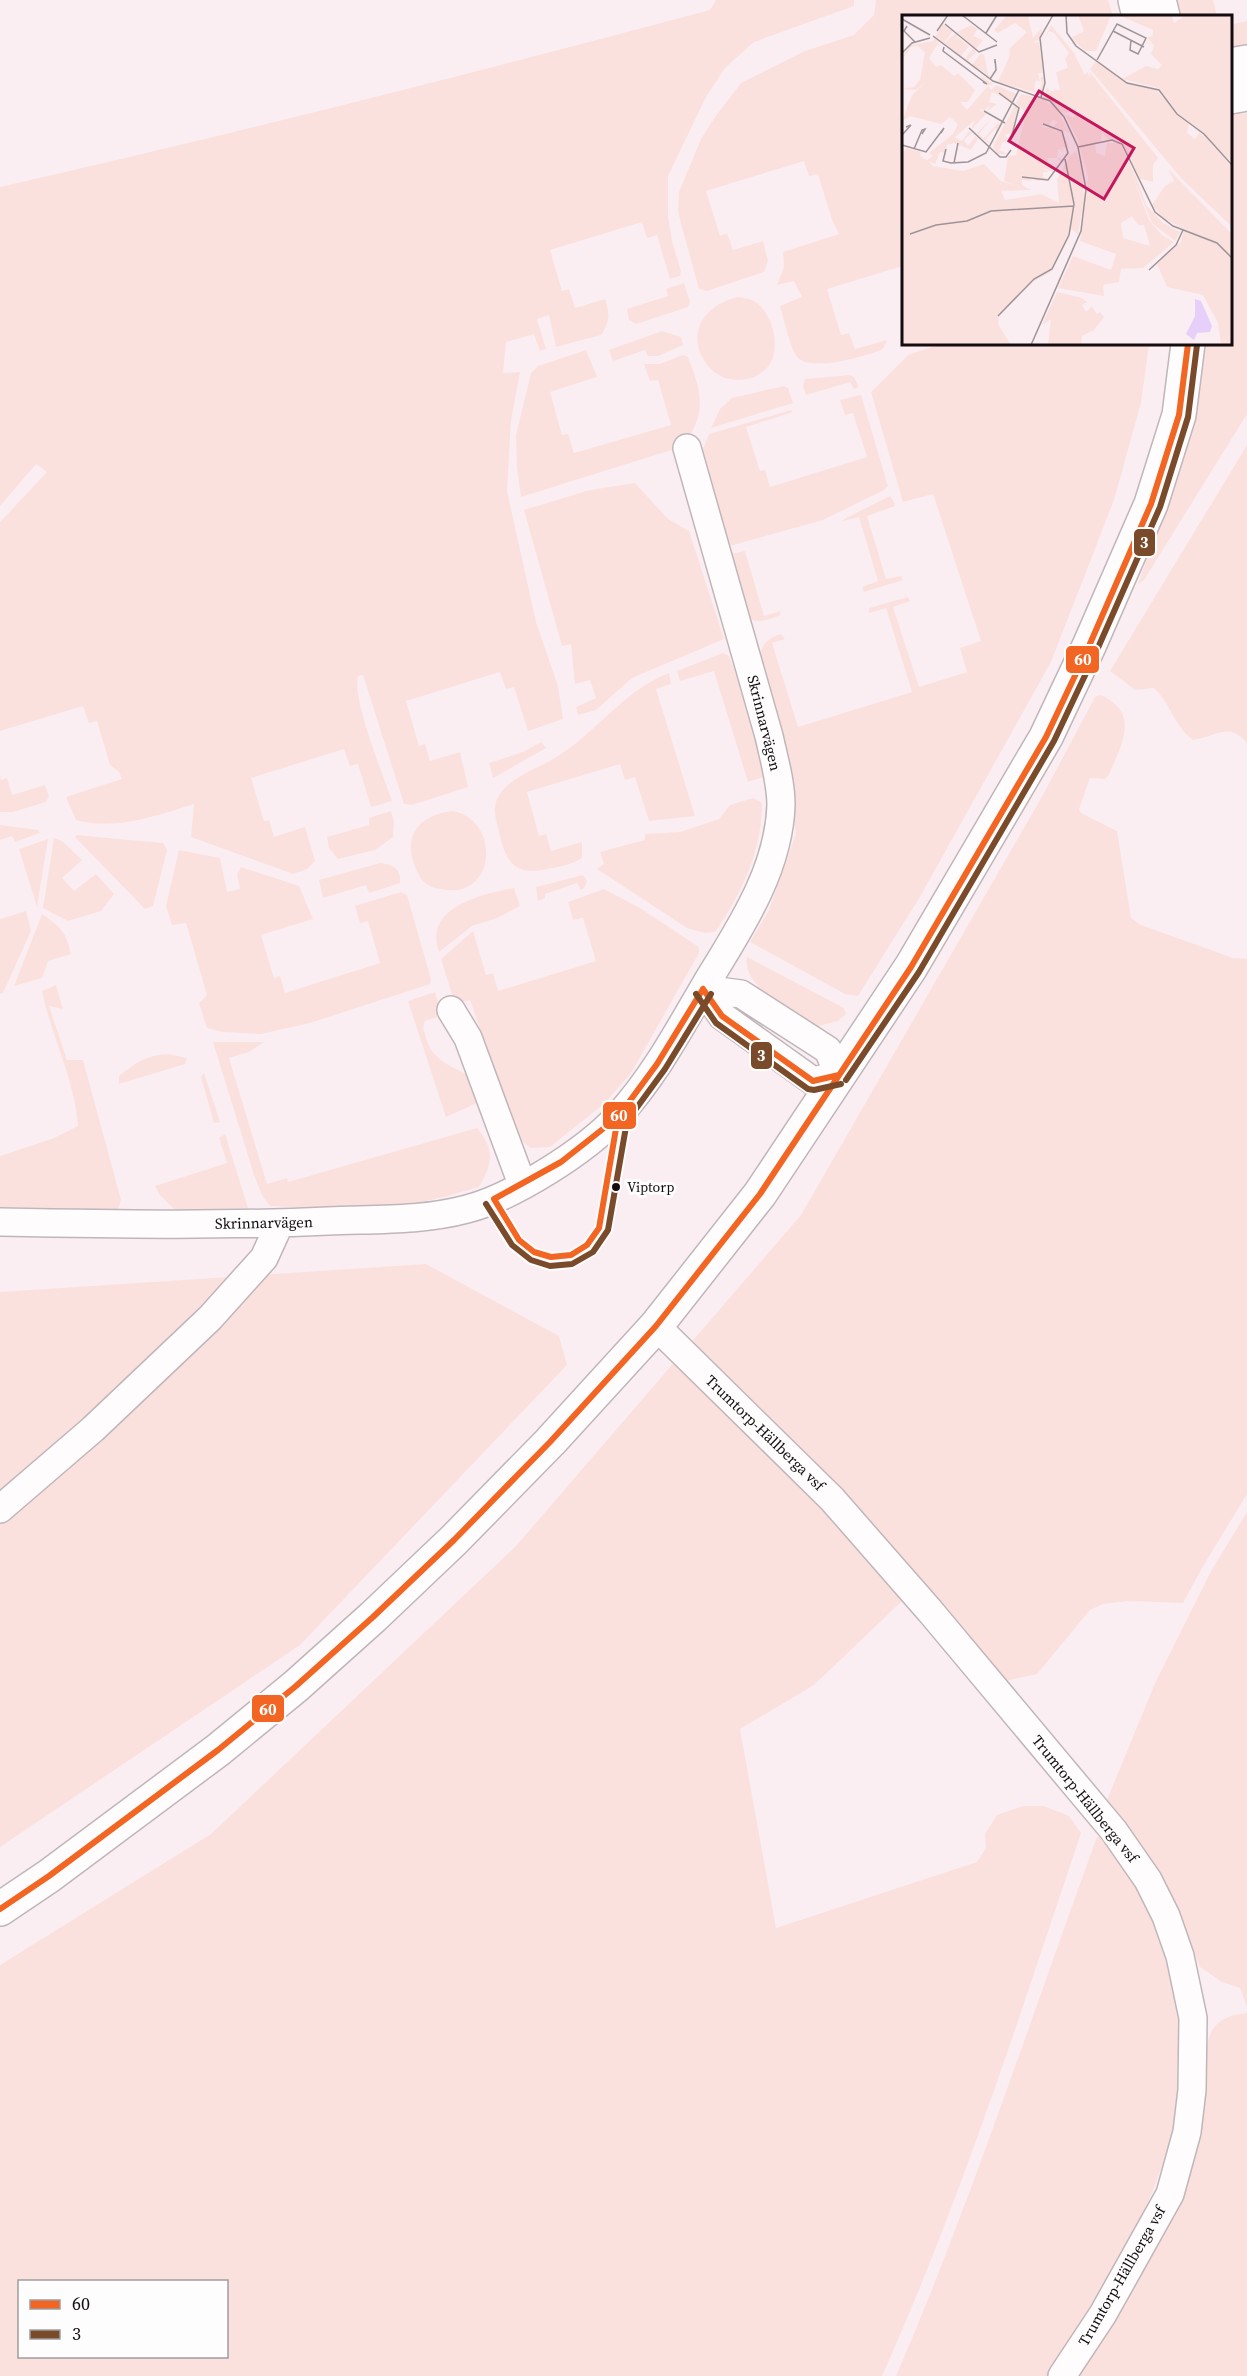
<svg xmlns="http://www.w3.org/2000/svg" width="1247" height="2376" font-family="'Source Serif 4',serif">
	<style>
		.green { fill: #fbe1de; fill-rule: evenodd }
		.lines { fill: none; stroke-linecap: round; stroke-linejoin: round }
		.street-casing { stroke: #c0b6ba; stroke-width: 30 }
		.secondary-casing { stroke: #c0b6ba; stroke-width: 36 }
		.primary-casing { stroke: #c0b6ba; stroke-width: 36 }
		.street { stroke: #fefcfd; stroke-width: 27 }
		.secondary { stroke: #fefcfd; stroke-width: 33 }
		.primary { stroke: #fefcfd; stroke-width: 33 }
		.bus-1-casing { stroke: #fdfdfd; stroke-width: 10 }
		.bus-2-casing { stroke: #fdfdfd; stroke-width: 10 }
		.bus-1 { stroke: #f26522; stroke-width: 6 }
		.bus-2 { stroke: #7a4b2a; stroke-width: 6 }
		.bus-dot { fill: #140d10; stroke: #fdfdfd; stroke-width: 2 }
		.labels { text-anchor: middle; stroke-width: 6; stroke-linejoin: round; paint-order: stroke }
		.bus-label { font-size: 14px; fill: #140d10; stroke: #fdfdfd; text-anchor: start }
		.street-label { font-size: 15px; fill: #140d10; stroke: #fdfdfd }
		.inset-road { fill: none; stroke: #9e9498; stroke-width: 1.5 }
		.view { fill: #c2185b; fill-opacity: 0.15; stroke: #c2185b; stroke-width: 3 }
		.inset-edge { fill: none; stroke: #140d10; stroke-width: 3 }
		.line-badge { stroke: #fdfdfd; stroke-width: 2 }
		.badge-label { font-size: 16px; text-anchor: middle; font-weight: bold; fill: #fff }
	</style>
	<rect width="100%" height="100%" fill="#faeef3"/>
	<path class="green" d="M716 0H854V6L754 42 725 68 706 97 668 176V216L672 241 681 271 680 276 670 279 657 235 647 238 642 222 550 250 562 291 569 289 575 308 605 299C610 315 610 321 601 335L556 347 549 315 537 319 546 349 540 351 534 334 506 342 503 373 520 372 511 421 507 491 536 622 558 686 563 719 528 731 514 687 506 689 500 672 406 701 419 746 425 744 430 761 460 752 468 787 412 805 404 804 363 675 358 676C352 700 383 774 392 801L371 807 358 764 350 766 344 749 251 778 264 821 269 820 274 837 305 827 315 861 307 869 293 874 191 837 194 804C154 816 117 831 76 820L66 797 122 779 119 772 110 765 97 721 89 723 83 706 0 731V522L47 472 36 464 0 506V187C238 133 474 73 710 10Z
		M876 0H1108L1113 16H904L903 266 827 289 841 335 849 333 855 349 887 340 883 349C867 356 812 372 798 358 790 349 784 319 780 306L802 297 794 281 777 285 784 267 783 252 839 234 832 220 818 174 809 176 804 161 706 191 720 236 727 233 733 250 763 241 768 261 764 272 707 291 699 289 681 224 678 210 679 192 701 139 715 117 741 83 805 51 854 35 874 15Z
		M1176 0H1213L1217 16H1181Z
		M1247 21V51L1231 55 1230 25Z
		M1247 113V414L1144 580 1138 584 1174 484 1198 344H1230L1231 115Z
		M684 283 690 302 688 307 636 324 629 320 627 309 668 296 666 289Z
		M738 297C742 298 748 298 752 300 773 310 783 350 767 368 750 386 721 383 707 365 684 334 705 304 738 297Z
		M662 331 681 337 683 345 658 356H648L645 350 613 361 609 350Z
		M941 344H1149L1141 403 1114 500 1051 662 921 895 858 996 845 994 750 942 769 910 796 834 783 734 760 663C759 647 765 639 781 634L785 639 772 643 798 727 912 692 886 608 869 613V608L908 597 910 601 893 607 919 687 967 672 960 648 981 641 933 494 903 502 871 392 908 355Z
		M586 350 597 377 550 392 562 435 568 434 574 453 671 425 658 380 650 381 644 364H660L683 355 688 357C702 393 708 415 681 447L521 497 517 468 516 435 531 373 538 366Z
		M849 375 854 377 859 387 854 389 850 382 806 395 803 386 805 379Z
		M784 386 788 388 793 403 711 428 720 409 732 398Z
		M861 395 888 486 884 490 823 520 730 546 703 458V449L709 434 791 410 793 412 746 427 760 471 765 470 770 487 867 457 853 413 845 415 840 400Z
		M1247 445V743C1228 721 1216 737 1193 740 1175 727 1170 703 1154 688L1135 690 1110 671Z
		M635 483 668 519 689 531 724 639 632 678 596 710 578 715 576 707 596 698 590 680 575 684 571 644 562 646 524 510 590 490Z
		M890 496 894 502 895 506 867 516 886 579 901 576 903 580 864 592 862 587 878 581 859 517 843 521 844 519Z
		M745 551 764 616 780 611 781 615C769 619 758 625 747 617L727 555Z
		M723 653 729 656C745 695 755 736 763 777L748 782 714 671 680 681 677 671Z
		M669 673 671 684 656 689 695 816 649 821 635 777 625 780 620 764 527 792 539 836 546 834 551 851 582 842V858C573 864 563 866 552 868 517 877 506 865 499 832 496 818 492 809 498 797 508 778 538 768 555 758 595 734 624 690 669 673Z
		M1100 695C1107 697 1111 701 1116 705 1136 725 1117 753 1109 775L1105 779 1090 778 1079 809 1081 813 1117 831 1131 918 1141 925 1233 958 1247 959V1494L1202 1568 1183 1603 1129 1601 1103 1604 1090 1610 1037 1674 1005 1681 923 1581 814 1685 740 1729 776 1928 977 1862 986 1848 985 1834 997 1815 1023 1806H1044L1069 1816 1081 1833C1020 2015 961 2200 882 2376H0V1965L211 1834 516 1546 801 1215 1044 793 1095 697ZM20 2282H226V2356H20Z
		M541 742 546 748 493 778 489 763 523 752Z
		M0 776 1 780 7 778 12 795 45 785 49 796 46 802 13 812H0Z
		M753 798 762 803C762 851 742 893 715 932L705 933 687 928 597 869 604 864 600 852 645 840V834L680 832 719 819 730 805Z
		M391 811 394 822 393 837 375 850 338 859 329 848 327 837 369 825V818Z
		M453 811C501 820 497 901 441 889 431 888 423 884 419 875 400 841 415 815 453 811Z
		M0 825 38 830 40 833 15 842 12 836 0 840Z
		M76 835 163 843 167 850 153 906 145 909 75 837Z
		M54 838 62 841 82 860 62 878 74 891 96 874 114 894 101 911 68 921 43 908Z
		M48 839 37 907 19 849Z
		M179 850 220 858 227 892 240 889 237 874 241 867 299 886 313 919 261 935 274 978 280 976 285 993 380 963 368 921 360 923 355 906 401 892 407 895 431 979 430 984 310 1023 261 1034 223 1032 207 1028 199 1003 207 995 186 923 172 925 166 906Z
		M380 863C392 864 402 869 400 883L369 893 366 885 323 898 319 880Z
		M583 875 587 881 585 887 581 890 577 883 545 894V898L538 901 536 887Z
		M514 888 520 906 497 918 472 926 439 952C423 907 482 894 514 888Z
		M604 889 640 908 699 947V953L631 1073 605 1103 550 1147 531 1148 518 1138 470 1000 455 1004 441 959 473 931 486 975 493 973 498 991 596 961 583 918 573 920 568 902Z
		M26 911 31 931 3 993 0 994V919Z
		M42 914C61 927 66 932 71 954L48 961 42 978 14 986Z
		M747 957 844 1008 846 1014 838 1021 815 1027C794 1013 741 987 747 957Z
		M56 985 63 1009 49 1006 67 1060H83L121 1200 118 1210 0 1207V1156L54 1138 78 1126C75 1080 51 1036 42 991Z
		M435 992 442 1015 425 1021C422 1027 424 1029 425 1035 431 1058 446 1064 466 1074L477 1103 446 1117 408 1001Z
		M213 1042H264L249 1052 229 1058 267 1184 287 1178 288 1182 477 1128C495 1150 493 1163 479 1187 457 1193 436 1200 413 1203 366 1210 317 1208 270 1206L262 1195 254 1175Z
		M168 1054 187 1058 185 1064 119 1084V1076C135 1063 147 1055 168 1054Z
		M204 1073 220 1122 214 1123 201 1077Z
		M225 1134 248 1208 175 1210 160 1195 155 1186 227 1163 219 1138Z
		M426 1264 559 1336 567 1365 300 1645 0 1847V1292Z
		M1247 1512V2007L1240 1988 1222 1982 1200 1967 1165 1880 1107 1800 1156 1681 1211 1571Z
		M1097 1837H1101C1114 1854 1127 1871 1137 1889 1157 1923 1185 2011 1184 2050 1183 2118 1157 2190 1126 2249L1049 2376H896C972 2200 1031 2017 1097 1837Z
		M1247 2013V2376H1075L1204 2084C1207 2048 1201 2017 1247 2013Z"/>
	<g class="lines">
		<defs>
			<path id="street" d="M703 989 741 994 828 1050 839 1075 813 1081 722 1016Z
				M451 1010 468 1038 522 1184
				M0 1222C110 1224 219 1226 328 1221 375 1219 422 1221 467 1209 513 1197 586 1151 618 1116 654 1077 680 1028 707 982 740 928 779 870 781 805 781 782 774 759 769 736L687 448
				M656 1326 832 1499 930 1611 1114 1831 1148 1880 1166 1916 1180 1956 1193 2018 1192 2090 1187 2132 1170 2194 1103 2314 1062 2376
				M0 1509 93 1429 210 1318 264 1258 280 1223"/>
			<path id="secondary" d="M1135 0 1139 16
				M1159 0 1163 16"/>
			<path id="primary" d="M1230 65 1247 62
				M1230 97 1247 94
				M0 1909 49 1876 218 1750 296 1686 373 1617 454 1540 550 1442 656 1326 760 1194 911 967 1046 737 1089 646 1151 504 1179 415 1188 344"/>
		</defs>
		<use href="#street" class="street-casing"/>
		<use href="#secondary" class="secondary-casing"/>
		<use href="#primary" class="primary-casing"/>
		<use href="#street" class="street"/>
		<use href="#secondary" class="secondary"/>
		<use href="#primary" class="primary"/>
		<defs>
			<path id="bus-1" d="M703 989 722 1016 813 1081 839 1075
				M494 1199 561 1162 618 1117 657 1064 703 989
				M494 1199 519 1240 534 1252 551 1257 571 1255 587 1245 599 1228 618 1117
				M0 1909 49 1876 218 1750 296 1686 373 1617 454 1540 550 1442 656 1326 760 1194 911 967 1046 737 1089 646 1151 504 1179 415 1188 344"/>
			<path id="bus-2" d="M696 994 716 1023 808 1089 814 1090 841 1084
				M846 1080 919 972 1054 741 1097 650 1160 507 1188 417 1197 345
				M486 1204 512 1245 531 1260 550 1266 572 1264 593 1252 608 1230 627 1121 665 1069 711 994"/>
		</defs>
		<use href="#bus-1" class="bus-1-casing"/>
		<use href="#bus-2" class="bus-2-casing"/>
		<use href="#bus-1" class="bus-1"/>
		<use href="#bus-2" class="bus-2"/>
	</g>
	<circle class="bus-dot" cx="616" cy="1187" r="5"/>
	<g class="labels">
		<g class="bus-label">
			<text x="627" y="1192">Viptorp</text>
		</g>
		<g class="street-label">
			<text transform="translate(764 723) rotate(76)" y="5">Skrinnarvägen</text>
			<text transform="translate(264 1223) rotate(-1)" y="5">Skrinnarvägen</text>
			<text transform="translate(765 1433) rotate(44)" y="5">Trumtorp-Hällberga vsf</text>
			<text transform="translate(1085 1799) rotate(51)" y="5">Trumtorp-Hällberga vsf</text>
			<text transform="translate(1122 2276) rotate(-60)" y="5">Trumtorp-Hällberga vsf</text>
		</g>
	</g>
	<g transform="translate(902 15)">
		<rect width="330" height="330" fill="#faeef3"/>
		<path d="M105 0H126L131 23 140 13 138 26 135 25 132 28 137 27 141 58H136L138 67 134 65 132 76 137 77 140 68 138 62H142V69L138 79 96 67 108 40 107 34 125 17 113 8 96 18 92 15ZM176 0H214L208 3 194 36H183L169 23 182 16ZM216 0H270L272 8 284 0H330V147L277 99 256 73 220 64 244 51 256 54 260 50 249 39 252 31 246 23 251 20V15ZM41 9 51 16 42 28 54 18 56 22 52 25 57 23 67 31 59 41 63 44 71 33 75 37 66 45 70 50 79 38 82 40 87 63 82 57 70 51 35 22 41 29 34 26 39 31 35 30 27 43 34 52 39 50 52 61 56 58 73 75 66 87H58L65 95 86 71 77 60 92 69 86 71 89 75 94 70 115 79 111 87 90 77 87 87 95 89 84 97 88 90 81 96 76 93 84 99 70 114 75 118 90 103 77 119 79 121 82 123 96 108 100 110 94 121V113L84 124 88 128 93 123 89 130 69 114 73 105 53 122 60 126 67 116 64 114 70 118 62 125 66 131 73 122 71 119 76 124 69 135 52 128 45 130 43 138 38 137 33 149 26 146 31 151 61 156 82 149 99 166 118 172 102 166 106 141 114 140 124 98 114 88 119 79 140 84 154 93 168 118 151 111 156 107 151 105 147 109 150 111 141 109 140 112 156 114 150 116H158L165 127 166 133 158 132 162 135 156 134 155 143 161 144 166 136 160 148 155 143H145L147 148 158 151 153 157 154 150H147L151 157 140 153 147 157H141V162L147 164 152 158 148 164 136 166 116 159 131 166 120 165V170L129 175 99 176 103 185 139 179 157 188 155 164 168 140 174 136 180 154 182 185 176 219 169 214 150 256 132 266 97 301 96 309 109 330H0V138L5 133 19 137 18 141 25 145 31 141 27 138 51 119 56 109 48 102 39 109 8 101 0 106 10 80 24 67 14 75 0 74 12 72 18 65 23 37 15 31 9 32 0 45V41L9 30 31 26ZM69 10 76 14 71 21 81 25 74 34 55 17ZM149 10 172 38 183 60 185 57 189 63 187 56 256 143 251 150V167L236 163 217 125H206L200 117 199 126 193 128 194 138 203 141 205 128H218L235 164 244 190 261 208 278 217 273 226 250 208 229 157 247 205 260 220 272 227 241 253 219 254 217 267 201 270 202 281 156 273 171 241 209 255 214 239 178 226 186 162 175 123 162 98 171 103 177 96 161 98 142 82 145 72 148 76 158 75 154 57 166 53 163 44 167 38 152 18 147 16 140 29ZM230 201 236 210H242L248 231 221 223 219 208ZM194 46 227 69 253 74 287 110 285 118 293 124 298 117 330 151V212L279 163 188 54ZM113 90 116 93 110 118 103 120 107 126 101 127 97 135 106 139H95L91 131ZM266 154 330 219V330H319L316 308 301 280 265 272 255 249 279 227 282 214 261 203 250 190 263 171 272 166ZM155 277 180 283 185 287 180 290 184 297 190 291 195 299 198 297 202 302 192 315 180 321 179 330H146L149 304 140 310Z" fill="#fbe1de" fill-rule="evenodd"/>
		<path d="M293 284 299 286 310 311 308 317 295 318 292 325 284 319 293 301Z" fill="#e6d0f9"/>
		<path class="inset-road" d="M60 0 95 27M164 0 165 18 174 31 225 68 257 75 275 99 302 119 330 150M0 4 28 20M43 9 77 37 95 30M5 11 2 16 13 27M35 16 46 0M211 16 242 32M84 18 95 0M31 21 91 66 148 86 162 102 176 132 184 174 179 216 129 330M42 32 41 36 85 69 81 67M0 38 10 28 28 23M195 45 215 9 244 23 236 39 228 35 229 25M88 64 94 55 93 44V48M97 78 117 93 110 120M139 82 143 68 138 23 151 0M82 96 103 108M67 113 98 142H104L109 135M0 120 9 110 4 112M0 130 24 137 42 113 39 118M176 132 210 125 220 129 253 197 271 211 315 228 330 243M12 134 20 115 23 114 20 119M44 134 41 146 49 148 66 147 84 138 117 75M52 148 56 128M120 162 146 165 166 138 160 116 141 109M8 219 34 210 65 206 89 196 172 191M247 255 274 230 281 215M96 301 132 264 150 254 167 220 172 189 163 144"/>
		<path class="view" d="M137 76 232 133 202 184 107 126Z"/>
		<rect width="330" height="330" class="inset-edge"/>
	</g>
	<g class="line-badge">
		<rect x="1133" y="528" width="23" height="29" rx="6" fill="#7a4b2a"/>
		<rect x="1065" y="645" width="35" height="29" rx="6" fill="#f26522"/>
		<rect x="750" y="1041" width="23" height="29" rx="6" fill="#7a4b2a"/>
		<rect x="602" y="1101" width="35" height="29" rx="6" fill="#f26522"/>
		<rect x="251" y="1694" width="34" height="29" rx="6" fill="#f26522"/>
	</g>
	<g class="badge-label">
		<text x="1144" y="548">3</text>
		<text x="1083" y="665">60</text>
		<text x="761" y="1061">3</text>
		<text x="619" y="1121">60</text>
		<text x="268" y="1715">60</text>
	</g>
	<rect x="18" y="2280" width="210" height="78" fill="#fdfdfd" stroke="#a09d9e" stroke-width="1.5"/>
	<rect x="30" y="2300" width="30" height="9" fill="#f26522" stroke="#a09d9e" stroke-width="1.5"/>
	<text x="72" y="2310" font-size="18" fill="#140d10">60</text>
	<rect x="30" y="2330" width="30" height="9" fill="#7a4b2a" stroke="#a09d9e" stroke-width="1.5"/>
	<text x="72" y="2340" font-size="18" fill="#140d10">3</text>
</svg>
